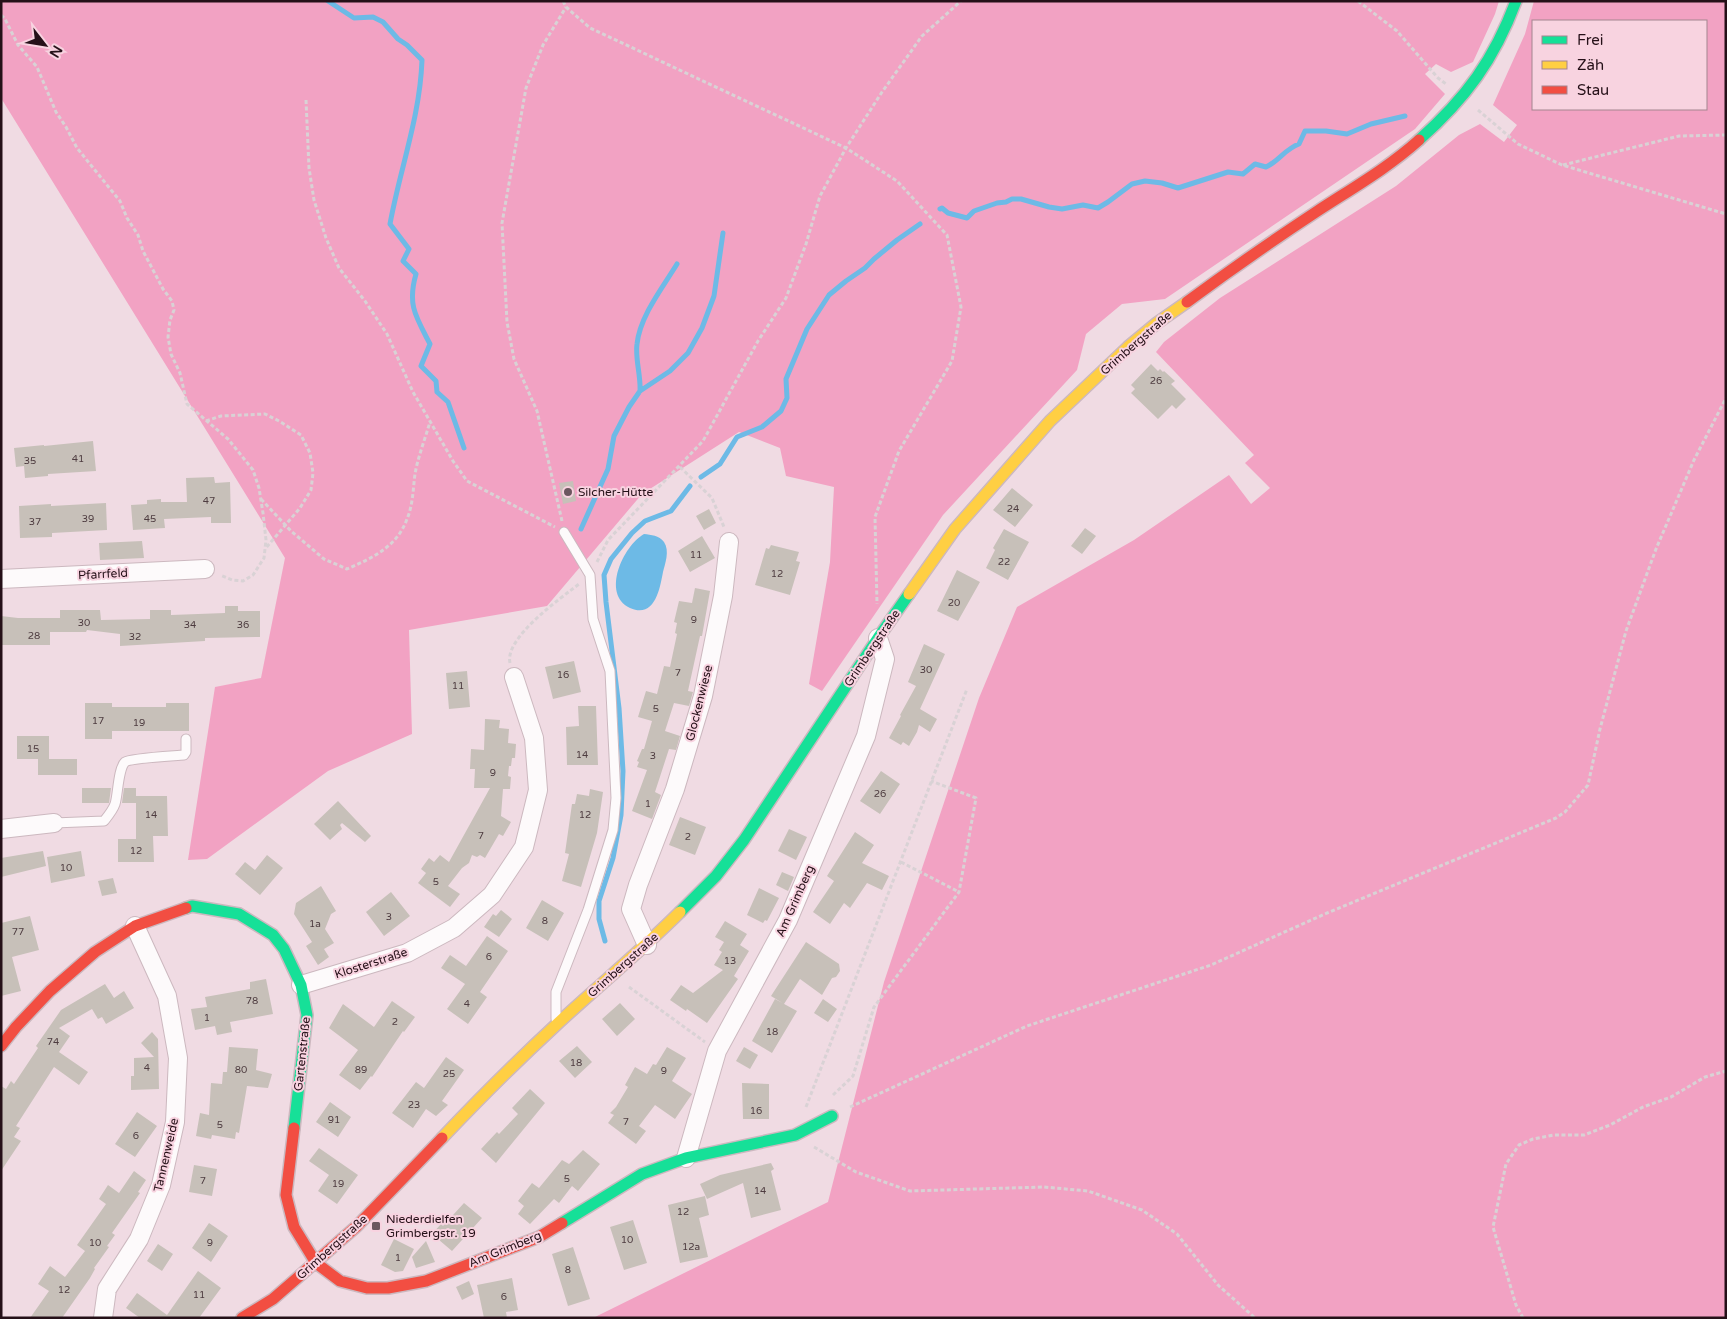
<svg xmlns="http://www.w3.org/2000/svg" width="1727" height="1319" font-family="'Varela Round',sans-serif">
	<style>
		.forest { fill: #f2a2c3; fill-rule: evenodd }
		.water { fill: #6dbae6 }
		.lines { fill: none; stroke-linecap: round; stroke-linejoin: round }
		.stream { stroke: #6dbae6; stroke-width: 5 }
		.building { fill: #c7c0b9 }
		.lane-casing { stroke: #ccb8bf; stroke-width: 11 }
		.street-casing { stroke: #ccb8bf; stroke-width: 20 }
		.fast-casing { stroke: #ccb8bf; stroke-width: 14 }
		.slow-casing { stroke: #ccb8bf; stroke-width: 14 }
		.jam-casing { stroke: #ccb8bf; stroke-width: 14 }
		.path { stroke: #d9d2d5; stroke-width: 3; stroke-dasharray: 4 2.5; stroke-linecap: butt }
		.lane { stroke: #fdfafb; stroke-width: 9 }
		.street { stroke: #fdfafb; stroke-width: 18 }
		.fast { stroke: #16e098; stroke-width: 11 }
		.slow { stroke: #ffcf43; stroke-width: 11 }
		.jam { stroke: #f24e42; stroke-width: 11 }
		.poi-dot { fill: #6c575f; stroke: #f8d3e0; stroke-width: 2 }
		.labels { text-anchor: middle; stroke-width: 4; stroke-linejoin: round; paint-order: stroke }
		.number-label { font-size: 10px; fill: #4e3c40 }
		.street-label { font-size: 12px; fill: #251018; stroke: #f8d3e0 }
		.poi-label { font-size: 12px; fill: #251018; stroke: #f8d3e0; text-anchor: start }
	</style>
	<rect width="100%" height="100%" fill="#f0dbe3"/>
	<path class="forest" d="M1 1H1499L1495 14 1473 62 1451 72 1436 64 1425 74 1445 94 1415 129 1165 299 1122 304 1086 334 1077 370 943 515 822 691 809 684 830 562 834 487 786 476 780 448 739 432 642 494 547 606 409 630 412 734 328 771 207 859 188 860 215 687 261 678 285 558 1 98Z
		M1534 1H1726V1318H593L828 1202 884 982 979 698 1017 607 1134 540 1229 475 1251 504 1270 488 1245 463 1254 455 1156 352 1164 342 1220 298 1396 186 1459 135 1480 124 1504 142 1517 125 1493 105 1525 34ZM1533 21H1706V109H1533Z"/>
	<path class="water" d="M644 534C651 535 659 535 664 542 670 551 665 564 663 572 660 588 655 619 630 608 601 594 623 546 644 534Z"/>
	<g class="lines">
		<path class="stream" d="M328 1 354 18 373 17 383 22 398 39 407 45 422 60C420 117 400 169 390 224L409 249 403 261 416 274C407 305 416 317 430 344L421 366 436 381 437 392 448 402 464 448
			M940 209 942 208 948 213 967 218 974 211 997 203 1006 202 1012 199H1021L1049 207 1062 209 1083 205 1098 208 1108 202 1132 184 1145 181 1162 183 1178 188 1228 172 1243 174 1255 164 1266 167C1279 161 1285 149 1299 144L1305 131H1326L1347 134 1371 124 1405 116
			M640 391C641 376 635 359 637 344 640 316 663 287 677 264
			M701 477 720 464 737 437 762 427 781 411 787 398 786 379 807 329 829 295 846 281 865 268 874 259 897 240 920 224
			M581 529 608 469 614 436 629 407 640 391 670 371 688 353 702 328 714 296 723 233
			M605 941 599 919V901L613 858 621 815 623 771 619 708 606 602 604 575 611 559 632 533 645 521 671 511 690 486"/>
	</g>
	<path class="building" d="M1151 364 1158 371 1160 369 1163 372 1164 371 1175 381 1171 384 1186 399 1176 409 1172 405 1158 419 1131 393 1135 389 1131 385Z
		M93 441 96 471 48 474V476L25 478 24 466 16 467 14 448 44 445V446Z
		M214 477 215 483 230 482 231 523H211V517L164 519 165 528 133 530 131 505 147 504V500L161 499V502H187L186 478Z
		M573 481 576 501 563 504 559 483Z
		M1012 488 1033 505 1015 527 993 510Z
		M106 503 107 530 52 533V537L20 538 19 506 51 504V506Z
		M709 509 716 523 704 530 696 516Z
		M1085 528 1096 536 1082 554 1071 546Z
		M1004 529 1029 542 1008 580 986 568 995 550 993 548Z
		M702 536 715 558 690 572 678 551Z
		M142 541 144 558 100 560 99 543Z
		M771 545 799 552 796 561 800 562 790 595 755 585 766 548 769 549Z
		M957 570 980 582 958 621 937 611Z
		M695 588 710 591 702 636H700L688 691 693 692 689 706 674 703 665 731 680 736 676 750 669 749 655 792 661 795 652 819 632 811 647 770 637 767 639 762 637 761 642 749H644L652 721 638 717 646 691 657 694 664 666 670 667 677 634 675 633 677 623 674 622 679 601 692 603Z
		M225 606H238V611H260V637L205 638V641L120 646V634L87 630 86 632H50V645H1V616L18 618H60V610H100L101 620 150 619V610H171V615L225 613Z
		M924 644 945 654 920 709 937 719 930 732 919 725 917 732 909 746 903 742 901 745 889 738 901 716 900 715 916 686 908 682Z
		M574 661 581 692 553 699 545 667Z
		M467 671 470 707 449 709 446 673Z
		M85 703H112V707H166V703H189V731H112V739H85Z
		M578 706H596L598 765H567L566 727 579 726Z
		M485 719 500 720 499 728 509 729 508 743 516 744 515 758H512L511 766H509L508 776 511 777 510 789H503L501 816 511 822 503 836 499 834 485 858 480 855 477 857 472 855 469 863 462 868 448 886 460 894 450 907 418 883 426 873 421 869 429 858 434 862 440 855 449 862 490 788H474L475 769H470L471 749 484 750Z
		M17 736H49V759H17Z
		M38 759H77V775H38Z
		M881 771 900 784 880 814 860 801Z
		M82 788H111L109 803H82Z
		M124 788H136V799V796H167L168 836H153L154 862H118V839H136V803H122Z
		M590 789 603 792 597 833 581 887 562 881 569 854 565 853 572 804H575L577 794 589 796Z
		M338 801 371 836 365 842 342 823 340 825 342 829 330 840 314 824Z
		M680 817 706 827 695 855 669 845Z
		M789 829 807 837 796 860 778 851Z
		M855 832 874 845 862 863 889 876 882 890 867 883 850 908 844 903 830 924 813 912 834 881 827 876Z
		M43 851 46 866 1 877V858Z
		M81 851 85 876 51 883 47 857Z
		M267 855 283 868 260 895 235 874 245 862 255 870Z
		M782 872 794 877 788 891 776 885Z
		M113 878 117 893 102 896 98 881Z
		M321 886 336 911 331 914 325 929 334 943 324 949 329 957 318 965 306 946 312 942 294 914 296 903Z
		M759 888 779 898 767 921 765 920 763 923 747 915Z
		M391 892 410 916 384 936 366 912Z
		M542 900 564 913 548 941 526 928Z
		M501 910 512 919 499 937 484 927 493 914 496 916Z
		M30 916 39 950 12 957 21 991 1 996V923Z
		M725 921 747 934 740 945 749 951 734 976 738 979 707 1023 687 1009 686 1011 670 1000 681 985 693 993 723 970 714 965 722 952 719 950 724 942 715 937Z
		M487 936 508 951 480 992 487 997 468 1024 447 1009 465 984 441 968 450 955 466 966Z
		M806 942 839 964 840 971 836 977 832 978 822 995 800 979 784 1004 771 996Z
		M266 979 273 1014 230 1022 232 1032 217 1035 215 1026 195 1030 191 1009 207 1007 205 997 250 989V982Z
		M105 984 114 998 124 991 134 1008 106 1024 102 1017 98 1019 92 1009 59 1028 70 1036 59 1052 88 1072 79 1085 54 1067 16 1126 20 1128 14 1137 21 1141 1 1171V1086L6 1089 11 1081 14 1084 38 1048 36 1046 61 1010Z
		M775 999 797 1011 772 1053 752 1041Z
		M823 999 837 1009 828 1022 814 1013Z
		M392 1001 415 1017 404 1032 403 1031 372 1077 371 1076 360 1090 339 1075 358 1050 329 1028 343 1004 374 1027Z
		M620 1003 635 1019 617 1036 602 1019Z
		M152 1032 158 1039 159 1089 131 1090V1076H134V1058L154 1057 141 1043Z
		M577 1046 592 1062 575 1078 559 1061Z
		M229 1047 258 1049 256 1070 272 1074 268 1088 247 1086 239 1133 236 1132 235 1139 212 1135 211 1139 196 1136 200 1113 209 1115 211 1083 222 1084 223 1072H227Z
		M667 1047 686 1058 672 1081 692 1094 675 1119 655 1105 639 1126 646 1131 636 1144 608 1123 614 1115 610 1113 616 1107 628 1087 625 1085 635 1067 647 1074 653 1064 656 1065Z
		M744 1047 758 1055 750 1069 736 1061Z
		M446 1057 464 1070 442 1101 448 1105 436 1116 426 1109 413 1128 392 1113 416 1082 424 1088Z
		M742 1083 769 1084V1119H743Z
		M530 1089 545 1103 496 1163 481 1149 497 1132 499 1134 518 1114 512 1108Z
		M330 1102 351 1117 338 1137 316 1122Z
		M137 1112 157 1126 135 1157 115 1144Z
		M319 1148 358 1175 337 1204 318 1191 329 1175 309 1161Z
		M583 1150 600 1164 578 1191 572 1186 559 1203 554 1199 530 1224 518 1214 524 1206 518 1201 532 1183 539 1188 562 1160 569 1164Z
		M771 1163 774 1169 771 1171 781 1210 751 1218 743 1183 707 1199 700 1184 720 1175Z
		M194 1165 217 1169 212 1196 189 1192Z
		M134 1171 146 1180 138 1192 140 1193 112 1233 115 1235 107 1246 109 1247 94 1268 95 1269 90 1278 62 1318H30L49 1291 38 1284 50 1266 65 1277 85 1251 77 1245 106 1204 99 1199 108 1185 119 1193Z
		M705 1196 709 1215 699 1218 708 1257 680 1263 668 1205Z
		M464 1203 482 1218 452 1251 432 1234 441 1224 443 1226Z
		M633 1220 647 1263 624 1270 610 1227Z
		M209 1223 228 1236 211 1262 192 1248Z
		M394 1239 414 1249 403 1271 395 1272 381 1265Z
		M426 1241 435 1262 416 1268 412 1257Z
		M158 1244 173 1254 162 1271 147 1261Z
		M573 1247 590 1299 568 1306 552 1254Z
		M198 1271 221 1288 199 1318H140L126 1308 137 1293 167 1315Z
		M512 1278 518 1310 506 1312 507 1318H484L477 1285Z
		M469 1281 474 1294 462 1300 456 1287Z"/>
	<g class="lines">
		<defs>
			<path id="lane" d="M54 823 104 821C108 816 113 810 115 804 118 795 118 769 125 762 131 758 173 756 184 755L186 752V739
				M556 1019V992L588 910 613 830 616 798 610 671 593 619 590 575 564 532"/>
			<path id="street" d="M1 579 205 569
				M1 829 54 823
				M647 945 631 909 638 885 675 789 703 696 723 596 729 542
				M301 985 407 953 454 928 492 895 524 847 538 790 534 738 514 677
				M686 1158 717 1051 788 920 866 736 885 659 878 638
				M103 1318 107 1289 139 1239 161 1185 175 1122 178 1058 167 996 135 926"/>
			<path id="fast" d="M1419 140C1466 98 1494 60 1516 1
				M186 908 192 906 239 914 273 935 284 949 301 985 307 1015 294 1128
				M680 912 716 876 744 840 878 638 909 594
				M562 1223 642 1174 686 1158 795 1135 832 1116"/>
			<path id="slow" d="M909 594 955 529 1050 421 1128 347 1157 323 1187 302
				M442 1138C479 1099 517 1061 556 1025 597 987 641 951 680 912"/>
			<path id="jam" d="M1187 302C1229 271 1272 241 1316 212 1351 189 1388 168 1419 140
				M1 1046 16 1027 50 991 95 952 135 926 186 908
				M294 1128 286 1195 294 1227 316 1263 340 1281 367 1288H388L426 1281 539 1237 562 1223
				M242 1318 273 1299 357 1226 442 1138"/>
		</defs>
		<use href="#lane" class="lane-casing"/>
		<use href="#street" class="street-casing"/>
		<use href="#fast" class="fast-casing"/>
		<use href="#slow" class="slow-casing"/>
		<use href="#jam" class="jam-casing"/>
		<path class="path" d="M563 1 566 7 590 28 846 148 897 181 947 235 961 307 952 361 899 451 875 517 877 604
			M1358 1 1397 31 1438 78 1446 84
			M1 15 5 19 18 45 37 67 56 112 66 127 77 148 120 201 127 218 138 235 143 251 163 289 172 301 174 310 170 320 168 337 171 354 180 373 187 404 228 439 253 470 259 488 263 513 266 540 264 558 253 575 243 581 232 580 220 575
			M306 100 309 168 314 200 326 238 339 268 365 301 387 334 413 392 453 461 467 481 555 527
			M1478 110 1518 144 1562 165 1726 214
			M1563 165 1679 136 1726 135
			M206 421 221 416 265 414 279 421 301 435 310 453 313 473 311 490 300 508 265 549
			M680 467 712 498 724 527
			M261 499 291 531 324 559 347 569C372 558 397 547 407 519 413 505 413 489 415 474 418 457 425 439 430 422
			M562 521 537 411 514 359 507 322 502 223 526 88 543 45 566 7
			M597 562 608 540 703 441 758 341 786 298 806 244 820 196 846 148 882 92 922 36 961 1
			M510 663C504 638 561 598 579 584
			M901 862 959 892
			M629 987 705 1042
			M833 1095 853 1076 874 1007 959 892 976 798 931 781
			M806 1107 967 689
			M850 1107 1027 1026 1211 965 1327 913 1556 818 1565 812 1588 785 1600 729 1626 631 1656 549 1694 460 1726 398
			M814 1147 856 1172 910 1191 1044 1187 1088 1191 1142 1210 1177 1234 1218 1285 1255 1318
			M1523 1318 1516 1305 1493 1227 1506 1164 1519 1145 1533 1139 1554 1135H1584L1610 1125 1643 1107 1671 1097 1705 1077 1726 1071"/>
		<use href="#lane" class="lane"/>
		<use href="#street" class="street"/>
		<use href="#fast" class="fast"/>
		<use href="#slow" class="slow"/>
		<use href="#jam" class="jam"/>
	</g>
	<g class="poi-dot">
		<circle cx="568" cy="492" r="5"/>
		<rect x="371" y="1221" width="10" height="10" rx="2.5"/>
	</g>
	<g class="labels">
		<g class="number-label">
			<text x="1156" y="384">26</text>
			<text x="78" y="462">41</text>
			<text x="30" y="464">35</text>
			<text x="209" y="504">47</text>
			<text x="1013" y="512">24</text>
			<text x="88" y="522">39</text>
			<text x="150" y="522">45</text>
			<text x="35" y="525">37</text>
			<text x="696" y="558">11</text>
			<text x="1004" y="565">22</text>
			<text x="777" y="577">12</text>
			<text x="954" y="606">20</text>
			<text x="694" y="623">9</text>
			<text x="84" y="626">30</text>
			<text x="190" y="628">34</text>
			<text x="243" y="628">36</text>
			<text x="34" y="639">28</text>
			<text x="135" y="640">32</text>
			<text x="926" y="673">30</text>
			<text x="678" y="676">7</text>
			<text x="563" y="678">16</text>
			<text x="458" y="689">11</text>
			<text x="656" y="712">5</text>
			<text x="98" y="724">17</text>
			<text x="139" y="726">19</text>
			<text x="33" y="752">15</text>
			<text x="582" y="758">14</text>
			<text x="653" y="759">3</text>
			<text x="493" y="776">9</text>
			<text x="880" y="797">26</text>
			<text x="648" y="807">1</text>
			<text x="151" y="818">14</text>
			<text x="585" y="818">12</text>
			<text x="481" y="839">7</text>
			<text x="688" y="840">2</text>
			<text x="136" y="854">12</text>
			<text x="66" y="871">10</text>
			<text x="436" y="885">5</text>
			<text x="389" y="920">3</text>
			<text x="545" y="924">8</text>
			<text x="315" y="927">1a</text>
			<text x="18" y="935">77</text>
			<text x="489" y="960">6</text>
			<text x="730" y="964">13</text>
			<text x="252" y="1004">78</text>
			<text x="467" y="1007">4</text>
			<text x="207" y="1021">1</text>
			<text x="395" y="1025">2</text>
			<text x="772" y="1035">18</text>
			<text x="53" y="1045">74</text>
			<text x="576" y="1066">18</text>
			<text x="147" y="1071">4</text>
			<text x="241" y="1073">80</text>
			<text x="361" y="1073">89</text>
			<text x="664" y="1074">9</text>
			<text x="449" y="1077">25</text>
			<text x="414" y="1108">23</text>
			<text x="756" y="1114">16</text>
			<text x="334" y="1123">91</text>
			<text x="626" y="1125">7</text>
			<text x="220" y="1128">5</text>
			<text x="136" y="1139">6</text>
			<text x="567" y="1182">5</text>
			<text x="203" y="1184">7</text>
			<text x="338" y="1187">19</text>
			<text x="760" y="1194">14</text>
			<text x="683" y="1215">12</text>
			<text x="627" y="1243">10</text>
			<text x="95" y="1246">10</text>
			<text x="210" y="1246">9</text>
			<text x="691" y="1250">12a</text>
			<text x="398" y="1261">1</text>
			<text x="568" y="1273">8</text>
			<text x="64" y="1293">12</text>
			<text x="199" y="1298">11</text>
			<text x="504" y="1300">6</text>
		</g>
		<g class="street-label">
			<text transform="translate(1136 343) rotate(-41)" y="4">Grimbergstraße</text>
			<text transform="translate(103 574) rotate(-3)" y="4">Pfarrfeld</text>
			<text transform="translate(872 648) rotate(-56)" y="4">Grimbergstraße</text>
			<text transform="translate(699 703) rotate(-76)" y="4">Glockenwiese</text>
			<text transform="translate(795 901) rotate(-66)" y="4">Am Grimberg</text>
			<text transform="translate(371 963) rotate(-18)" y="4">Klosterstraße</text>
			<text transform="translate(623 965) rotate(-42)" y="4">Grimbergstraße</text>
			<text transform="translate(302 1054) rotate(-84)" y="4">Gartenstraße</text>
			<text transform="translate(166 1155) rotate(-77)" y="4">Tannenweide</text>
			<text transform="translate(332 1247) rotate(-42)" y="4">Grimbergstraße</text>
			<text transform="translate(505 1249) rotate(-22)" y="4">Am Grimberg</text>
		</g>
		<g class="poi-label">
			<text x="578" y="496">Silcher-Hütte</text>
			<text x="386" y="1223">Niederdielfen<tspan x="386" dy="14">Grimbergstr. 19</tspan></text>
		</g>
	</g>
	<rect width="1727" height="1319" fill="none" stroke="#251018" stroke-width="5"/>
	<rect x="1532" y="20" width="175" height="90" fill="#f8d3e0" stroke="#a48590"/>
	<rect x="1542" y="36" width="25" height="8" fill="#16e098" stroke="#a48590"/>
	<text x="1577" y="45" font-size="15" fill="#251018">Frei</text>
	<rect x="1542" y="61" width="25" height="8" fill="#ffcf43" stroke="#a48590"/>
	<text x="1577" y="70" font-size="15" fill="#251018">Zäh</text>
	<rect x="1542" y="86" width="25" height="8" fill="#f24e42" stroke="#a48590"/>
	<text x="1577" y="95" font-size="15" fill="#251018">Stau</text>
	<g transform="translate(45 45) rotate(121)" stroke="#f8d3e0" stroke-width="4" paint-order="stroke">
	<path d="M0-4L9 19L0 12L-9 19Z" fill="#251018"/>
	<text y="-8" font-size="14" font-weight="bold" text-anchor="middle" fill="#251018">N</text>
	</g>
</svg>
